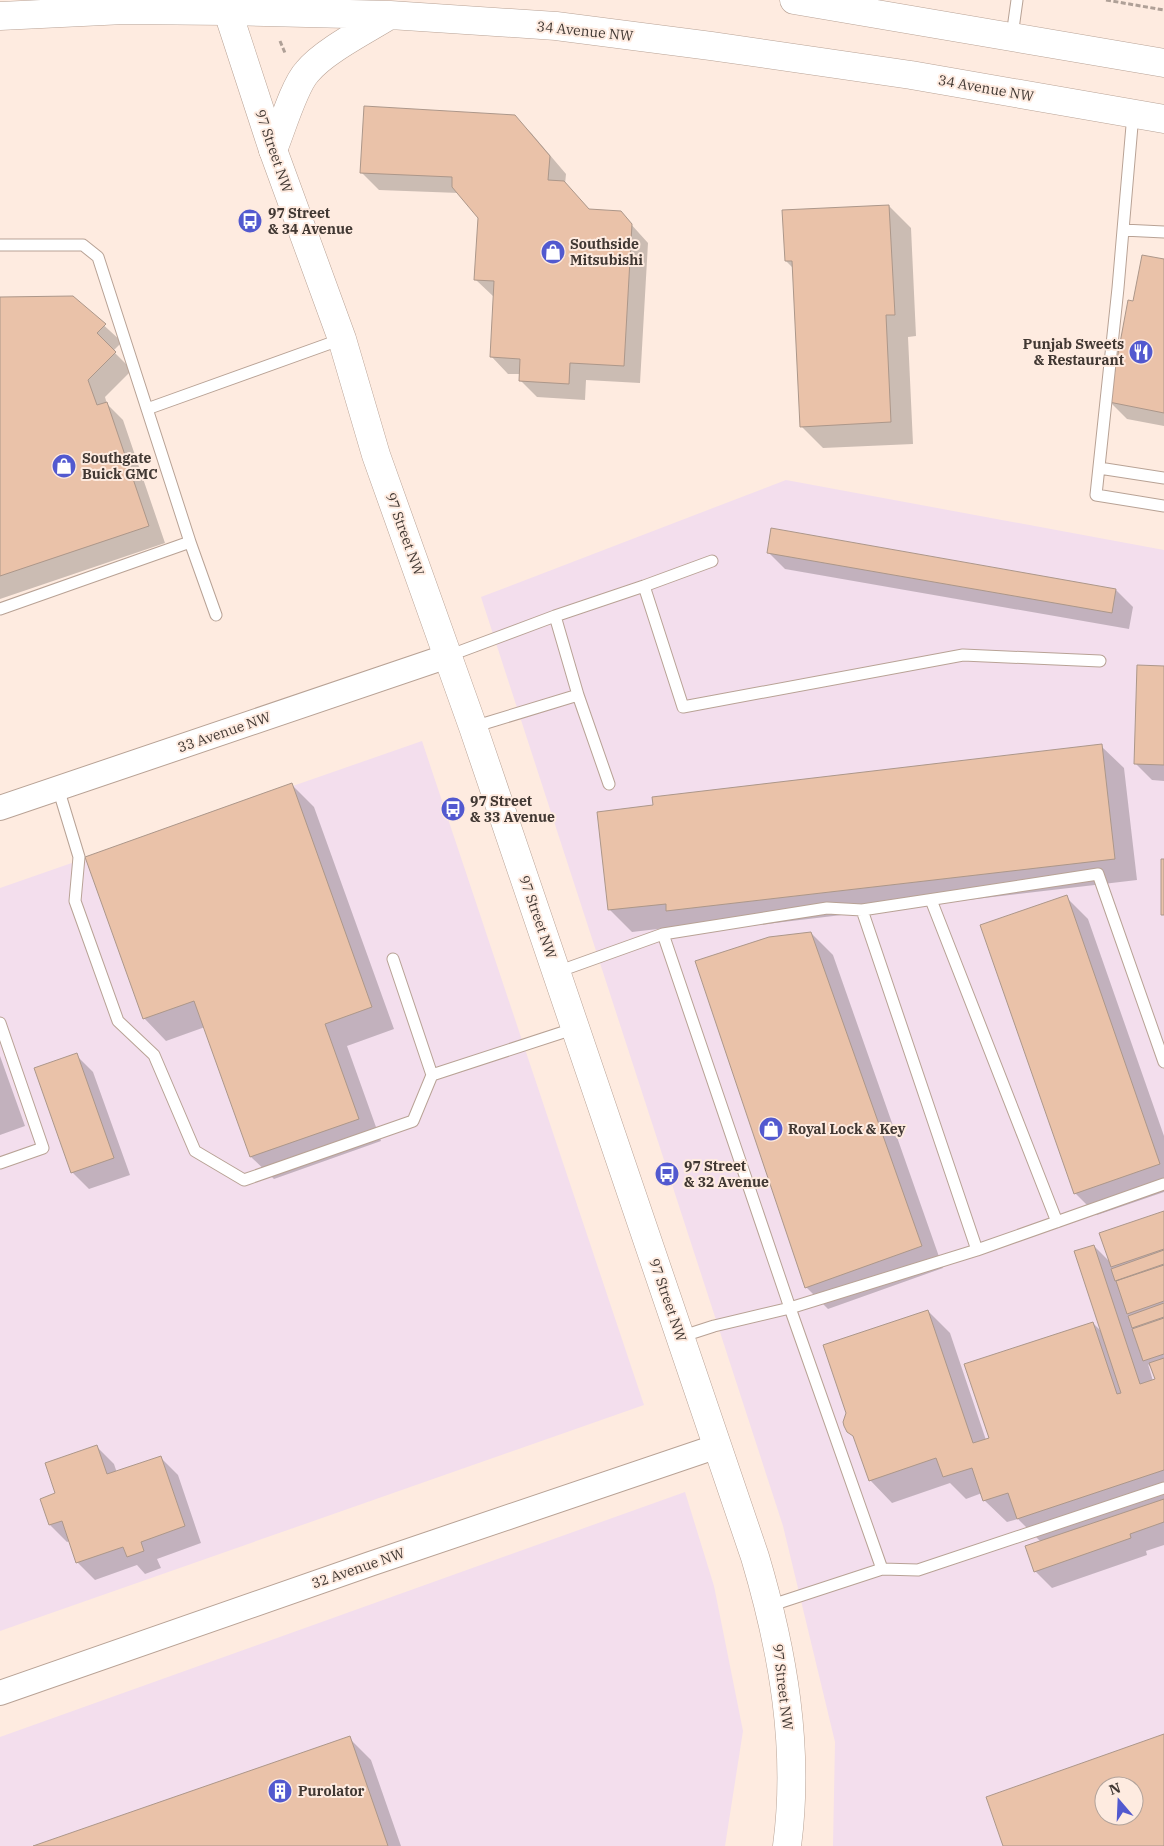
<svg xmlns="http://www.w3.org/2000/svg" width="1164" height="1846" font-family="'IBM Plex Serif',serif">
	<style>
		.industrial { fill: #f3deed; fill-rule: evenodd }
		.shadow { fill: #0003; fill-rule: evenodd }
		.building { fill: #eac2a9; stroke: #ac978a; fill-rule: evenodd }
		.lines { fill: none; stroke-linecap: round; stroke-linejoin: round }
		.service-casing { stroke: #b8a295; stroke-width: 13 }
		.minor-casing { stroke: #b8a295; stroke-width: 26 }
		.tertiary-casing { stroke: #b8a295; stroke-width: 29 }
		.secondary-casing { stroke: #b8a295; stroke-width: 29 }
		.path { stroke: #afa097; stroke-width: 3; stroke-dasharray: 5 2.5; stroke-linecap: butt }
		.service { stroke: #fff; stroke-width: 11 }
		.minor { stroke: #fff; stroke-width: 24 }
		.tertiary { stroke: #fff; stroke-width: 28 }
		.secondary { stroke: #fff; stroke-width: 28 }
		.labels { text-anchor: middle; stroke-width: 4; stroke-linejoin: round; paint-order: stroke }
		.street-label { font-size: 14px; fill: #413833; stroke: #feebe0 }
		.poi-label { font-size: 14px; font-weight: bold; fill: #413833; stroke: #feebe0; text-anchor: start }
	</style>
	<rect width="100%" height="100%" fill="#feebe0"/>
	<path class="industrial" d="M786 480 1164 550V1846H833L835 1742 783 1526 481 597ZM1104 1786H1134V1816H1104Z
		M422 741 644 1405 0 1631V888Z
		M685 1492 714 1586 743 1731 725 1846H0V1737Z"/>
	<path class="shadow" d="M514 116 532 134 566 174 565 184 590 210 620 212 648 243 640 383 586 380 585 400 537 397 520 380 521 374H508L491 356 494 297 476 280 479 218 459 193 379 190 362 173Z
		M889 206 911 228 916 336 908 337 913 444 823 448 801 426 793 268 786 261Z
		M1164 260V426L1127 419 1110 402Z
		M73 297 122 342 113 351 132 370 105 397 107 404 123 420 165 543 0 599V299Z
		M768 552 1116 590 1133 607 1129 629 785 569Z
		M1164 667V781L1152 780 1135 763Z
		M1101 746 1124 768 1137 880 690 933 683 926 632 932 610 910 598 813Z
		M292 785 314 807 394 1029 347 1046 381 1141 274 1179 251 1157 205 1027 166 1041 144 1018Z
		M1066 897 1088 919 1164 1136V1192L1097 1215 1075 1193Z
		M811 933 833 955 943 1268 828 1309 806 1287Z
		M76 1055 93 1072 130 1175 89 1189 72 1172Z
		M0 1056 25 1126 0 1135Z
		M1164 1213V1545L1146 1551 1147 1555 1052 1588 1035 1571 1041 1542 1018 1519 1007 1522 984 1500 982 1493 966 1499 950 1483 892 1503 870 1480 856 1439 848 1431 928 1311 950 1333 986 1440 990 1438 1093 1323 1102 1332 1094 1246 1111 1263ZM1148 1364 1152 1369 1156 1380 1153 1381Z
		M97 1447 114 1464 117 1473 161 1458 178 1475 201 1543 157 1559 161 1568 145 1574 137 1565 95 1580 78 1563 70 1541 67 1542 50 1525 57 1494Z
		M349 1738 371 1760 401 1846H36Z"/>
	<path class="building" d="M364 106 515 115 550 156 548 180 564 181 589 209 621 211 632 224 624 366 570 363 569 384 519 381 520 359 490 357 494 281 474 280 478 218 452 187V177L360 173Z
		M889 205 895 315H886L891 422 800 427 792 261H785L782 210Z
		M1142 255 1164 259V413L1109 402 1128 300 1133 301Z
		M73 296 106 324 97 333 116 352 88 380 97 405 107 402 149 526 0 576V297Z
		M771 528 1116 589 1112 613 767 553Z
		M1137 665 1164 666V765L1134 764Z
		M1102 744 1115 859 666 911V904L608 910 597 812 653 805 652 797Z
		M292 783 372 1007 325 1024 359 1119 250 1157 194 1001 143 1019 85 857Z
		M1161 859H1164V915H1161Z
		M1067 895 1160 1164 1074 1194 980 925Z
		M811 932 922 1246 805 1288 695 961 769 937Z
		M77 1053 114 1158 71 1173 34 1068Z
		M1164 1211V1249L1111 1267 1099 1233Z
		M1094 1245 1140 1384 1155 1379 1149 1363 1164 1358V1470L1017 1519 1008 1493 983 1501 972 1468 943 1477 936 1458 869 1481 853 1436 847 1432 844 1426 843 1422 846 1413 823 1345 928 1310 973 1443 989 1438 964 1364 1093 1322 1117 1394 1121 1393 1074 1251Z
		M1164 1250V1264L1115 1281 1111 1269Z
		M1164 1265V1301L1127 1314 1116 1281Z
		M1164 1303V1317L1132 1328 1128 1316Z
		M1164 1318V1354L1143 1361 1132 1329Z
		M97 1445 107 1474 161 1456 185 1526 141 1542 144 1551 127 1557 123 1547 76 1563 62 1521 49 1525 40 1499 55 1493 45 1463Z
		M1164 1499V1522L1130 1534 1131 1538 1034 1572 1025 1546Z
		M1164 1734V1846H1003L986 1797ZM1104 1786H1134V1816H1104Z
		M350 1736 388 1846H33Z"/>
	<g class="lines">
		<defs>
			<path id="service" d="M1012 36 1017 0
				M1133 114 1118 288 1096 495 1164 506
				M1123 230 1164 232
				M0 245H83L98 257 190 542 0 609
				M147 409 342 339
				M1099 468 1164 478
				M190 542 216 615
				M644 586 683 707 963 655 1100 661
				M448 656 555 616
				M578 695 555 616 644 586 712 561
				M473 727 578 695 609 784
				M58 788 79 857 75 901 118 1021 154 1055 195 1151 244 1180 413 1121 432 1075 576 1028
				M931 900 1057 1222
				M862 910 977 1250 1164 1184
				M663 934 790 1308 977 1250
				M393 959 432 1075
				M557 972 663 934 827 908 862 910 1098 874 1164 1062
				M0 1023 43 1148 0 1163
				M680 1337 714 1326 790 1308 882 1569 918 1570 1164 1488
				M769 1606 882 1569"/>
			<path id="minor" d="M0 808 448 656
				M0 1693 370 1564 718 1446"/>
			<path id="tertiary" d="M224 0 273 150 342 339 376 455 473 727 755 1557C783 1651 800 1749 787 1846"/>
			<path id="secondary" d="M794 0 1164 63
				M0 16 124 10 227 11 390 15 556 26 711 46 911 75 1164 119
				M273 150C281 131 294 86 307 72 324 51 366 30 390 15"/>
		</defs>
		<use href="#service" class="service-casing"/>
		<use href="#minor" class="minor-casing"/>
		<use href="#tertiary" class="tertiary-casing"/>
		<use href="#secondary" class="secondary-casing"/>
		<path class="path" d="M1106 0 1164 10
			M280 41 285 53"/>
		<use href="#service" class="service"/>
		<use href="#minor" class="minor"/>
		<use href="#tertiary" class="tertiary"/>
		<use href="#secondary" class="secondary"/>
	</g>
	<defs>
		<symbol id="bus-disc" viewBox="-11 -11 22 22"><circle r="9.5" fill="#5259cf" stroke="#feebe0"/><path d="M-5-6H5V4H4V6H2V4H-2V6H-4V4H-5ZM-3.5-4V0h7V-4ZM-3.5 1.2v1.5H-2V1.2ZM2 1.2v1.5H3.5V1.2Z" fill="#fff"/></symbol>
		<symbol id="shop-disc" viewBox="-11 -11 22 22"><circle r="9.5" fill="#5259cf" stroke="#feebe0"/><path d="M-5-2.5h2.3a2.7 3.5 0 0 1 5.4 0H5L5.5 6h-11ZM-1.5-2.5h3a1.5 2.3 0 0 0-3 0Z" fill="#fff"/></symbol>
		<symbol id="restaurant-disc" viewBox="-11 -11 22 22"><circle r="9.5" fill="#5259cf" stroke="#feebe0"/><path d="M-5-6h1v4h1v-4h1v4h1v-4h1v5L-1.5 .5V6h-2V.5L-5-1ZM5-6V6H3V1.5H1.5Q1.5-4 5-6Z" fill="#fff"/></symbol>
		<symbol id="building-disc" viewBox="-11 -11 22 22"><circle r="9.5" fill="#5259cf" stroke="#feebe0"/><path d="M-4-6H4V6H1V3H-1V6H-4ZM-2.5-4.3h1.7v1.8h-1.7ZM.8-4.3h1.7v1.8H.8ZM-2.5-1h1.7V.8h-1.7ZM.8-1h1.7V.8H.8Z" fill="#fff"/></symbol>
	</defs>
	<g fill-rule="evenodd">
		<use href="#bus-disc" x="236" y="207" width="28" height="28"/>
		<use href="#shop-disc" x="539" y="238" width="28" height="28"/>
		<use href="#restaurant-disc" x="1127" y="338" width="28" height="28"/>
		<use href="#shop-disc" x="50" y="452" width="28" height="28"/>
		<use href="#bus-disc" x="439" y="795" width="28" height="28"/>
		<use href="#shop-disc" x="757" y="1115" width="28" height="28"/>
		<use href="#bus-disc" x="653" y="1160" width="28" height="28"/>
		<use href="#building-disc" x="266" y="1777" width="28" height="28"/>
	</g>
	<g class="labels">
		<g class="street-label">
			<text transform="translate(585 31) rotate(6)" y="5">34 Avenue NW</text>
			<text transform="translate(986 88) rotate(10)" y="5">34 Avenue NW</text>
			<text transform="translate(274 151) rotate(71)" y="5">97 Street NW</text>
			<text transform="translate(405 534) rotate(70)" y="5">97 Street NW</text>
			<text transform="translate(224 732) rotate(-19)" y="5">33 Avenue NW</text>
			<text transform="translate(538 917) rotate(71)" y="5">97 Street NW</text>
			<text transform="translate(668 1300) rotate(71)" y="5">97 Street NW</text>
			<text transform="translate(358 1568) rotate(-19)" y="5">32 Avenue NW</text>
			<text transform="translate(783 1687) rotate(83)" y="5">97 Street NW</text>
		</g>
		<g class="poi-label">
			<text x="268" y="218">97 Street<tspan x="268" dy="16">&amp; 34 Avenue</tspan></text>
			<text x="570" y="249">Southside<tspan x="570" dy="16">Mitsubishi</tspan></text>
			<text x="1124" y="349" text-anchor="end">Punjab Sweets<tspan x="1124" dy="16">&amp; Restaurant</tspan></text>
			<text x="82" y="463">Southgate<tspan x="82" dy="16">Buick GMC</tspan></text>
			<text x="470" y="806">97 Street<tspan x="470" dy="16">&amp; 33 Avenue</tspan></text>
			<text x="788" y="1134">Royal Lock &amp; Key</text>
			<text x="684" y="1171">97 Street<tspan x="684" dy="16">&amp; 32 Avenue</tspan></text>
			<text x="298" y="1796">Purolator</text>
		</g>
	</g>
	<g transform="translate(1119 1801) rotate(341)"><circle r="24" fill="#feebe0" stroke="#b2a39b"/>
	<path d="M0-4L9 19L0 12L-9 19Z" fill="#5259cf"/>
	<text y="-8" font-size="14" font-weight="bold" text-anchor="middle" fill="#413833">N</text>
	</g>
</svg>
